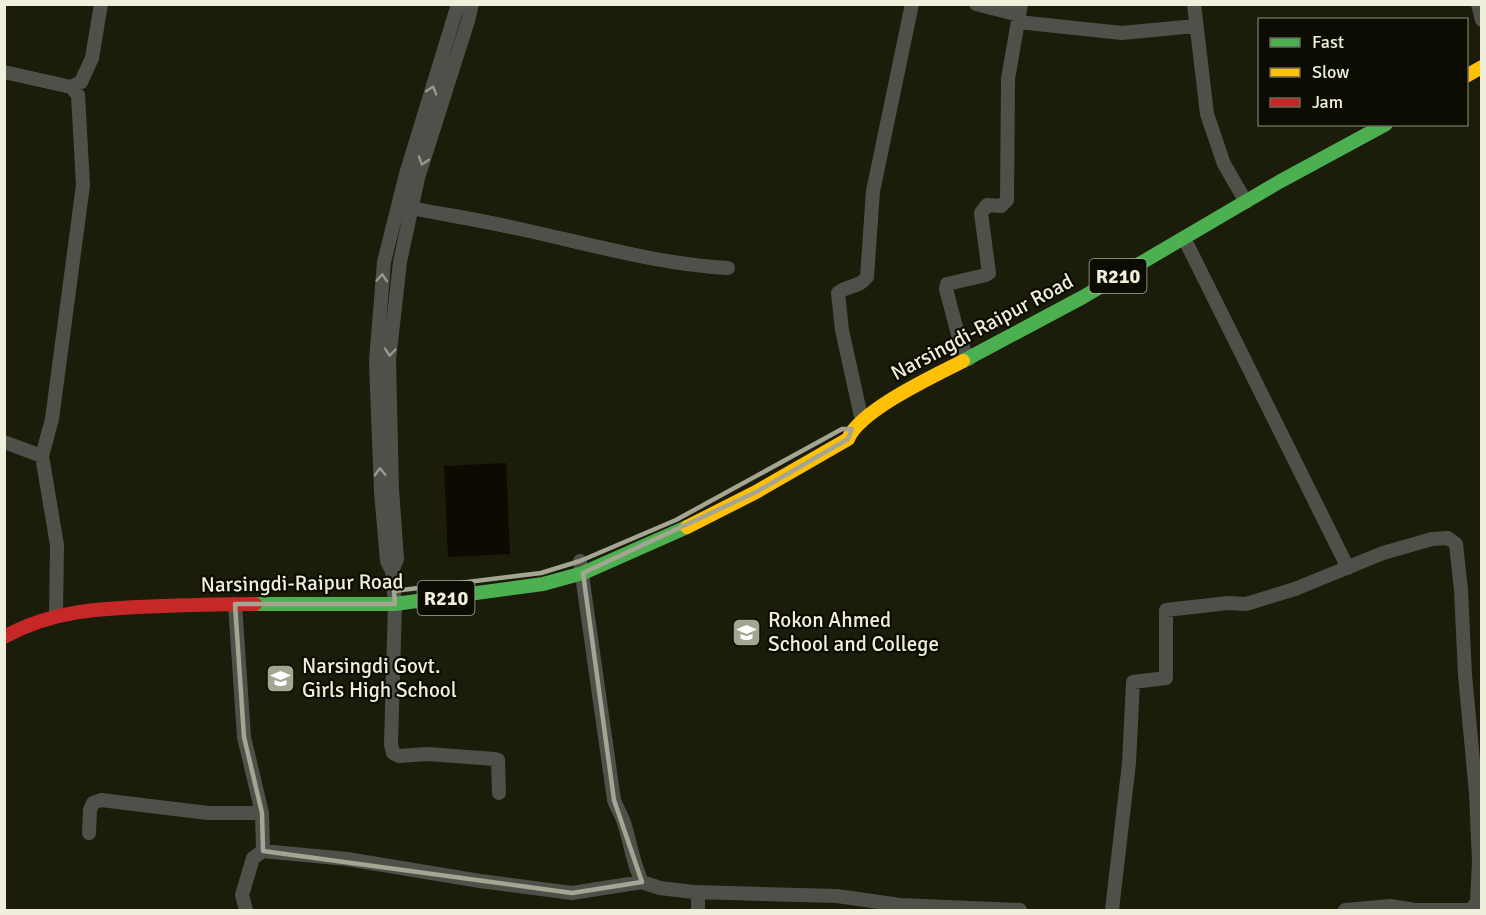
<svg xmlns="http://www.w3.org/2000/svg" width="1486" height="915" font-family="Signika,sans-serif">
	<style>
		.water { fill: #0c0a01 }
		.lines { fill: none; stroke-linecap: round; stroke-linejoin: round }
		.street { stroke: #50504a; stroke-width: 14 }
		.fast { stroke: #4caf50; stroke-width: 14 }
		.slow { stroke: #ffc107; stroke-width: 14 }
		.jam { stroke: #c62828; stroke-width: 14 }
		.oneway { stroke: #98988c }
		.marked { fill: none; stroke: #a5a593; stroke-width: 4.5; stroke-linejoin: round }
		.labels { text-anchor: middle; stroke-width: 4.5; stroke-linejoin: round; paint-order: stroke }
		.shield { fill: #0c0c02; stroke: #abab9b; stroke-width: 1.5 }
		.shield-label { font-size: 20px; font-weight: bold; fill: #efefdc }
		.street-label { font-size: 21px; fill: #efefdc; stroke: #0c0c02 }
		.poi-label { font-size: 21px; fill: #efefdc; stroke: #0c0c02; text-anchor: start }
	</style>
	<rect width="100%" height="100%" fill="#1c1c0b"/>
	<path class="water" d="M506 463 510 554 448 557 444 466Z"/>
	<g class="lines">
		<path class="street" d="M472 4 468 21 418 178 400 262 389 360 392 489 397 559 392 571 395 604 391 744 393 753 399 756 427 754 495 759 498 760 499 793
			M976 4 1019 15
			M1194 4 1207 114 1224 164 1246 202
			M1478 4 1482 20
			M1018 22 1122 33 1195 26
			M4 72 71 87
			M411 208C446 215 481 220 515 228 586 243 656 264 728 268
			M1184 238 1348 568
			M969 359 960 342 946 289 947 284 986 275 989 273 981 213 987 205 1001 206 1007 200 1008 79 1021 4
			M862 421 842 330 838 293C847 285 859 288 867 277L873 191 912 4
			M4 442 42 456 57 545 56 615
			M42 456 52 419 83 185 78 95 71 87 81 82 92 58 101 4
			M580 561 614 800C617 809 623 817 625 826 631 845 633 864 642 882
			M392 571 387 561 381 492 376 361 384 262 406 174 458 4
			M235 604 244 737 262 813 263 851
			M89 833 90 810 93 803 101 800 208 813H262
			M694 892 698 897V910
			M246 910 242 895 253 858 263 851 347 859 480 881 572 893 642 882 660 888 694 892 837 896 900 905 1020 910
			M1112 910 1129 763 1133 682 1166 678V610L1228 603 1246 604 1295 589 1383 553 1432 539 1448 538 1456 544 1461 590 1465 675 1476 793 1479 861 1477 902 1471 910
			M1345 910 1390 906 1415 910H1471"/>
		<path class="fast" d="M963 361 1083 297 1279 182 1386 124
			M255 604H395L543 584 583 573 687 527"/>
		<path class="slow" d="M1466 76 1482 67
			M687 527 756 492 848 439C860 410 934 376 963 361"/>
		<path class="jam" d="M4 637C54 609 106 608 162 606 193 605 224 604 255 604"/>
	</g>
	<defs><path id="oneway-chevron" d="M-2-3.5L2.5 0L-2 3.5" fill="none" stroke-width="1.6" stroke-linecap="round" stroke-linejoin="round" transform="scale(1.5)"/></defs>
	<g class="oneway">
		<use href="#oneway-chevron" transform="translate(432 90) rotate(-73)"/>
		<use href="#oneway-chevron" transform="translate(423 161) rotate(108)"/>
		<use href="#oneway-chevron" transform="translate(382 278) rotate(-86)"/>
		<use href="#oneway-chevron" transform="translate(390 352) rotate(95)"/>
		<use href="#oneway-chevron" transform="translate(380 472) rotate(-92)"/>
	</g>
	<path class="marked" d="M842 429H852L848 439 756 492 583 573 614 800 642 882 572 893 263 851 262 813 244 737 235 604H395L394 591 541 573 580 561 676 520Z"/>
	<defs>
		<symbol id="school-square" viewBox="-11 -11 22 22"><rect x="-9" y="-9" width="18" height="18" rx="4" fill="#a5a593" stroke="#0c0c02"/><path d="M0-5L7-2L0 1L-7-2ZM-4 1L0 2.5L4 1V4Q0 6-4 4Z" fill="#fff"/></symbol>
	</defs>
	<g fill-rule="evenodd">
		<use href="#school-square" x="730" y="616" width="33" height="33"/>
		<use href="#school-square" x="264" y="662" width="33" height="33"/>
	</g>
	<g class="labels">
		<g class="shield">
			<rect x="1089.5" y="259" width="57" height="34" rx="4.5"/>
			<rect x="417.5" y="581" width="57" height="34" rx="4.5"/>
		</g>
		<g class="shield-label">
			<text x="1118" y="283">R210</text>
			<text x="446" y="605">R210</text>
		</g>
		<g class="street-label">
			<text transform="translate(982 327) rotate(-28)" y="7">Narsingdi-Raipur Road</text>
			<text transform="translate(302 583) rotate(-1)" y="7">Narsingdi-Raipur Road</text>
		</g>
		<g class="poi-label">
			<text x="768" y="627">Rokon Ahmed<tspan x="768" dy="24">School and College</tspan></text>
			<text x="302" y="673">Narsingdi Govt.<tspan x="302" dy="24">Girls High School</tspan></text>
		</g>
	</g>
	<rect width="1486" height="915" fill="none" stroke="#efefdc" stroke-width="12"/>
	<rect x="1258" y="18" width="210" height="108" fill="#0c0c02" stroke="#676759" stroke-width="1.5"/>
	<rect x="1270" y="38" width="30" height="9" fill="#4caf50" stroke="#676759" stroke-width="1.5"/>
	<text x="1312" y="48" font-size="18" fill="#efefdc">Fast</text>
	<rect x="1270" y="68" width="30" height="9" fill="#ffc107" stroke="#676759" stroke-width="1.5"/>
	<text x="1312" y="78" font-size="18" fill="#efefdc">Slow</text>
	<rect x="1270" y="98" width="30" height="9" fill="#c62828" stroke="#676759" stroke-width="1.5"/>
	<text x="1312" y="108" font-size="18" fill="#efefdc">Jam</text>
</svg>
